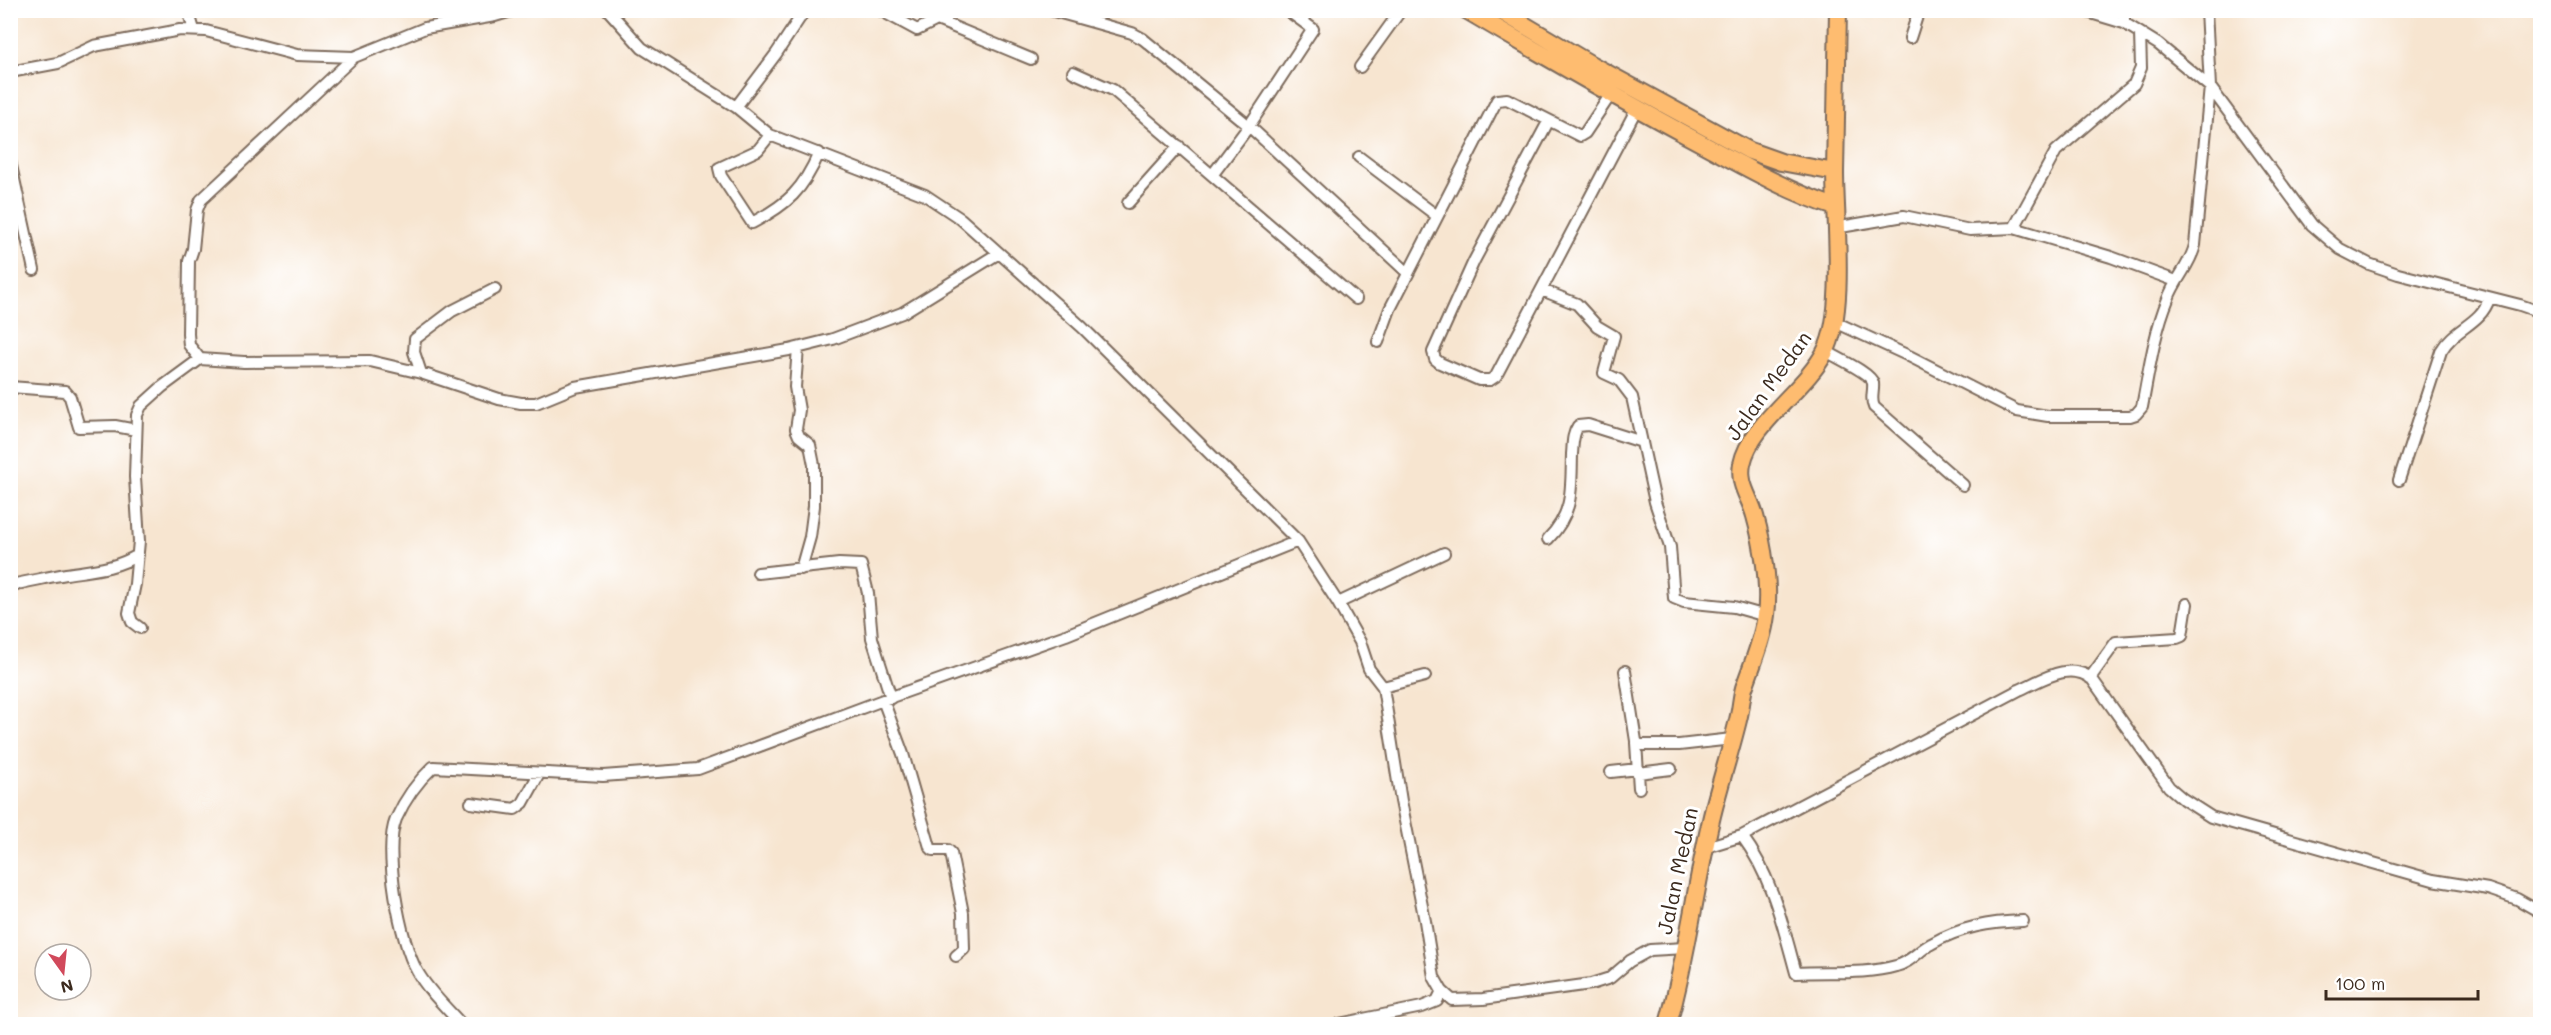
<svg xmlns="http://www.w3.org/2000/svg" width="2551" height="1035" font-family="Mali,sans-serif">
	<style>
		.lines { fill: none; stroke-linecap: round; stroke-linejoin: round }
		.minor-casing { stroke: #7d6b5c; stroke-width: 14 }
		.primary-casing { stroke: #7d6b5c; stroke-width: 20 }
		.trunk-casing { stroke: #7d6b5c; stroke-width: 20 }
		.minor { stroke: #fff; stroke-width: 10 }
		.primary { stroke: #febc70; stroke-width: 16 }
		.trunk { stroke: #febc70; stroke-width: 16 }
		.labels { text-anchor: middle; stroke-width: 6; stroke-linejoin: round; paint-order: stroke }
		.street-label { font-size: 21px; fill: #3b2a1e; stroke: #fff }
	</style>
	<rect width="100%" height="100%" fill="#fff"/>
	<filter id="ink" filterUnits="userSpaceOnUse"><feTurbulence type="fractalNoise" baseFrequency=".0167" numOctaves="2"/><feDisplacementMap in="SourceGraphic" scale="12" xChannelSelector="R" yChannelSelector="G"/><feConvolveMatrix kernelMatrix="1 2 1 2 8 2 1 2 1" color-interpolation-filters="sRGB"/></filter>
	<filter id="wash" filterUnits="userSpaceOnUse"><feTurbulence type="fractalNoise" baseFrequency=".008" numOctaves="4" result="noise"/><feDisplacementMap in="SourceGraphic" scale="24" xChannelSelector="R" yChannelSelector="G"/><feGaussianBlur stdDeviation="1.35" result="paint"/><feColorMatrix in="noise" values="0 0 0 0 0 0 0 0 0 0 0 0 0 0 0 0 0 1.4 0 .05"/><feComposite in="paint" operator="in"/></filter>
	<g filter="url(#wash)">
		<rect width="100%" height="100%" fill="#f7e5d0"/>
	</g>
	<g filter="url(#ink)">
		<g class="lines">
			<defs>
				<path id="minor" d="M188 10 194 30
					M608 10 642 48 736 107 770 135 925 195 961 219 1082 327 1298 541 1338 603 1360 642 1369 669 1383 687 1401 801 1425 921 1434 977 1442 991 1452 1000 1483 999 1591 984 1610 978 1630 961 1650 950 1685 948
					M880 10 917 30 937 20 1031 59
					M1050 10 1132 33 1143 39 1249 126 1408 273
					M2081 10 2124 23 2158 44 2210 87 2312 225 2340 249 2369 264 2398 274 2520 305 2540 312
					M2124 10V23
					M945 23 949 10
					M1910 38 1919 10
					M1360 67 1401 10
					M10 72 58 63 94 46 180 30 206 31 297 55 354 57 425 28 495 16 515 10
					M1073 72 1113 90 1356 299
					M736 107 776 54 805 10
					M1548 122 1474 261 1433 352 1435 359 1440 363 1479 380H1490L1496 376 1637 108
					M770 135 758 150 719 168 721 176 752 223C788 204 803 190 819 153
					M1359 157 1437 216
					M10 161 34 270
					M1213 174 1249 126 1313 29 1287 10
					M1128 203 1179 146
					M1835 228 1904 216 1970 230 2014 228 2111 257 2176 281
					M2014 228 2056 151 2134 84 2141 68 2140 33
					M1542 290 1577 304 1597 326 1614 336 1604 373 1619 380 1632 397 1655 502 1670 547 1674 598 1684 602 1734 607 1766 616
					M1835 322 1909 356 2017 411 2048 416H2130L2136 414 2142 407C2149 371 2154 333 2168 299 2175 279 2190 266 2195 245L2210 87 2206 10
					M1378 342 1390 309 1497 100 1507 99 1580 136 1585 133 1611 94
					M798 348 795 387 799 410 796 429 799 436 810 445 814 465V506L810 537 801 569
					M1826 351C1835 357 1871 373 1873 383 1874 392 1870 399 1874 407L1963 485
					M200 359 189 345 188 334 189 261 193 249 197 210 201 200 354 57
					M421 373 414 352 415 339 452 311 495 289
					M10 387 65 391 70 397 79 427 115 426 136 430
					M2399 480 2441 351C2454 328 2481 324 2489 299
					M1548 539C1574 513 1571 489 1572 454 1573 444 1572 435 1578 426L1588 425 1642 442
					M758 573 839 564 861 565 868 593 872 638 891 698
					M10 585C29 582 47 577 66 574 92 570 115 569 138 555
					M1338 603 1444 553
					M140 628 132 622 129 613 135 584 139 541 135 477 137 415 141 406 162 387 200 359 244 362 370 361 421 373 499 399 521 403H536L575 387 789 350 833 339 902 313 999 253
					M1625 671 1636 741 1639 745H1679L1732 739
					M2090 678 2116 642 2177 638 2182 636 2187 604
					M1383 687 1425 676
					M883 700 903 754 930 847 933 850H948L951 853 963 913 964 949 956 956
					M1636 743 1639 788
					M1611 772 1638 769
					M1638 773 1671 769
					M471 803 515 809 523 803 539 774
					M1742 836C1772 876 1783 926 1796 973 1828 971 1865 975 1896 966 1910 963 1919 950 1931 944 1960 927 1990 922 2023 921
					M1706 847 1742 836 2019 690C2042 680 2069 661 2092 679L2169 787 2183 799 2211 817 2433 880 2488 889 2517 899 2540 912
					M461 1024C446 1007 428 991 417 971 400 942 383 850 396 819 405 799 418 781 433 767L603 776 698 769 883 700 1066 635 1298 541
					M1339 1024 1422 1007 1437 1001 1442 991"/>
				<path id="primary" d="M1835 172 1838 10"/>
				<path id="trunk" d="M1466 10C1539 53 1612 95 1686 135 1735 161 1783 190 1835 207
					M1499 10 1592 65 1750 151 1781 162 1835 172C1835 218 1846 313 1825 352 1806 389 1750 424 1742 464 1738 485 1750 497 1755 516 1763 544 1770 586 1766 615 1763 640 1752 664 1744 688 1741 699 1741 709 1738 720 1730 753 1719 786 1711 820 1695 888 1687 958 1668 1024"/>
			</defs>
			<use href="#minor" class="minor-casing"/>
			<use href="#primary" class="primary-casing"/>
			<use href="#trunk" class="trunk-casing"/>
			<use href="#minor" class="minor"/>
			<use href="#primary" class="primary"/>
			<use href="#trunk" class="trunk"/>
		</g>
	</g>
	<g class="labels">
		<g class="street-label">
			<text transform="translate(1769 386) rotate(-54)" y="7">Jalan Medan</text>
			<text transform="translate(1678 871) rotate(-78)" y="7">Jalan Medan</text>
		</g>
	</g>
	<rect width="2551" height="1035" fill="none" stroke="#fff" stroke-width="36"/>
	<g transform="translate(63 972) rotate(165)"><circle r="28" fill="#ffffff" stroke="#b1aaa5" stroke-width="1.5"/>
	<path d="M0-4.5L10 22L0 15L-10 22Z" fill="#d1495b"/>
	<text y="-9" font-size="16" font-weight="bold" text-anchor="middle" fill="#3b2a1e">N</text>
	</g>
	<path d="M2326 990v9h152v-9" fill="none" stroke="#3b2a1e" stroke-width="3"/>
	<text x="2335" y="990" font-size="18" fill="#3b2a1e" stroke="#ffffff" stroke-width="4.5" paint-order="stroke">100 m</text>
</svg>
